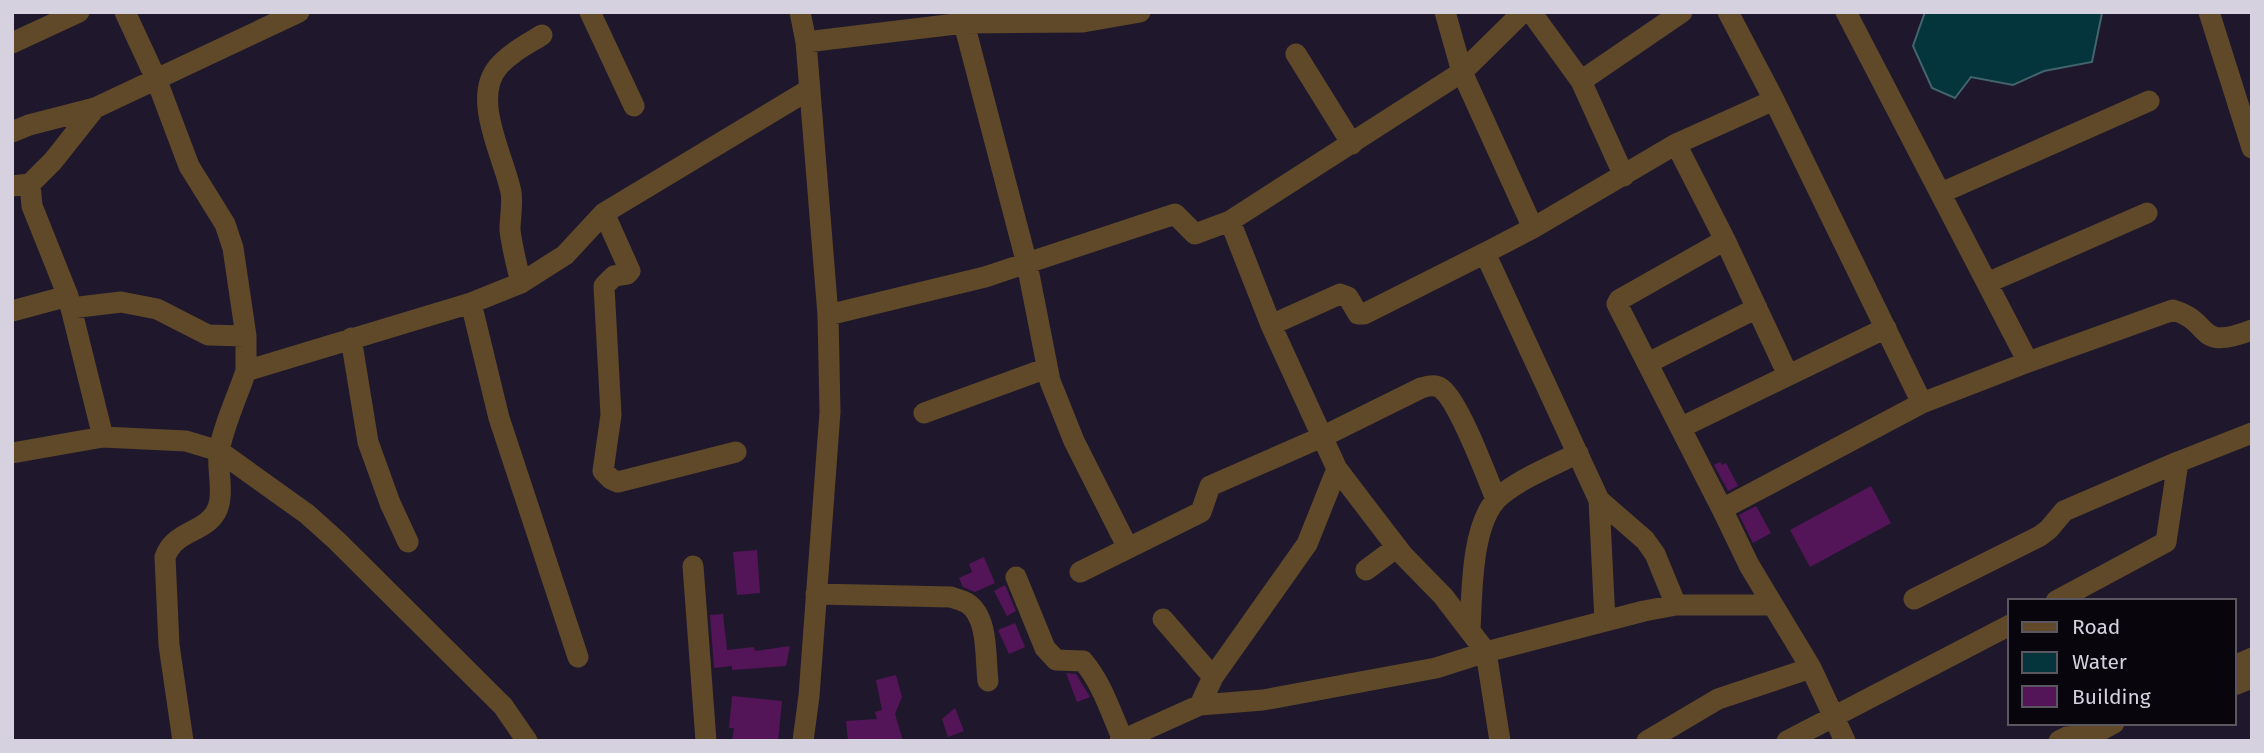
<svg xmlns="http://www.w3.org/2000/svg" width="2264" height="753" font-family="'Fira Sans',sans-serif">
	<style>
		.water { fill: #04353d; stroke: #43646d; stroke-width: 2 }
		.building { fill: #531557 }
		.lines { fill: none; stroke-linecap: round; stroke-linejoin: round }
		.minor { stroke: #5f4929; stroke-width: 21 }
	</style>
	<rect width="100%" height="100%" fill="#1f182c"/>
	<path class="water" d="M1925 12H2101L2102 13 2092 62 2044 71 2013 85 1971 77 1955 98 1932 88 1913 46Z"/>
	<path class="building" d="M1720 462 1722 465 1726 463 1738 486 1728 491 1714 465Z
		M1871 486 1891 523 1810 567 1790 530Z
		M1756 506 1771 533 1753 543 1739 515Z
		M757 550 760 593 737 595 733 552Z
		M984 557 995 583 975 592 963 587 959 578 972 572 969 564Z
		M1005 585 1016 611 1007 616 994 591Z
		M723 614 727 650 754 647 755 651 790 646 786 666 732 670V666L714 668 710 615Z
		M1015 623 1025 647 1009 654 998 630Z
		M1066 673 1076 674 1090 697 1077 702Z
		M896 675 902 697 895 714 903 741H848L846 721 877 719 875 712 882 710 876 680Z
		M732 696 782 701 778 741H732L734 728H729Z
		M955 708 964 731 948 737 942 719Z"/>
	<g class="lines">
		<path class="minor" d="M125 12 157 81 189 166 225 224 233 248 246 336V371
			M590 12 634 106
			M800 12 806 42 828 315 830 412 809 696 803 741
			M961 12 1027 264 1050 381 1074 441 1128 548
			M1445 12 1462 72 1533 228 1485 253 1599 500 1645 540 1655 554 1676 605
			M1531 12 1581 81
			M1846 12 2028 362 1922 403
			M2209 12 2252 148
			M806 42 964 23 1083 22 1140 12
			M12 43 79 12
			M1296 54 1352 144
			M12 132 29 125 95 108 299 12
			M1676 144 1725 240 1619 300 1617 304 1722 509 1922 403 1774 100
			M1624 176 1581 81 1682 12
			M30 184 32 206 68 296
			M12 186 30 184 53 161 95 108
			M1941 193 2149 101
			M604 213 630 271 627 274 614 276 604 286 611 415 603 471 611 479 618 482 736 452
			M1230 221 1271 325 1337 469 1402 554 1443 596 1486 652 1500 741
			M1533 228 1676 144 1774 100 1728 12
			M1725 240 1788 375
			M521 283C517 266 512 248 510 230 510 217 513 204 511 192 504 157 471 99 498 67 510 53 526 45 542 35
			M1987 283 2147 213
			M471 303 499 418 578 657
			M71 308 121 302 157 309 208 335 246 336
			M12 311 68 296 103 437
			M828 315 985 277 1175 214 1195 234 1230 221 1462 72 1523 12
			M1271 325 1340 294 1348 297 1358 314H1364L1485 253
			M351 338 368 442 390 503 408 542
			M2028 362 2173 310C2214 322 2194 352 2252 330
			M1648 363 1757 308
			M924 413 1047 368
			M1682 427 1886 328
			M12 453 103 437 186 441 219 451 307 514 337 541 503 706 527 741
			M1599 500 1605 621
			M1722 509 1749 565 1773 605
			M693 566 706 741
			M1366 570 1397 547
			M1080 572 1201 512 1210 486 1322 437 1421 388C1429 386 1435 384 1442 389 1460 404 1486 475 1496 499
			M1016 577 1045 648 1056 660 1083 661C1102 683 1111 713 1123 740
			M816 594 951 597C956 599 962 600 967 603 989 617 985 658 988 681
			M1914 599 2040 536 2049 529 2064 511 2178 462
			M2056 601 2166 542 2178 462 2252 433
			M1163 619 1213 677
			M1470 630C1472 594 1471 526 1497 499 1516 480 1553 466 1578 453
			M2234 666 2252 658
			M2234 685 2252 678
			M1200 705 1213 677 1307 544 1337 469
			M183 741 169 645 165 557C175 530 204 533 216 512 225 496 217 470 219 453 221 432 239 392 246 371L471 303 521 283 565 255 604 213 810 89
			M1120 741 1200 705 1263 700 1436 668 1486 652 1644 611 1676 605H1773L1811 668 1845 741
			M1647 741 1718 699 1811 668
			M1787 741 2010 625
			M2059 741 2067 737 2089 735
			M2081 741 2114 723"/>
	</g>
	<rect width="2264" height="753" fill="none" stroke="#d5d1de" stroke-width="28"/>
	<rect x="2008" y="599" width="228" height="126" fill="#08050d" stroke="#5a5761" stroke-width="2"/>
	<rect x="2022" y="622" width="35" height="10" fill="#5f4929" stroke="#5a5761" stroke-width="2"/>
	<text x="2072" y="634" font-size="21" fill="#d5d1de">Road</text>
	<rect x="2022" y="652" width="35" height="21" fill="#04353d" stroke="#5a5761" stroke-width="2"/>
	<text x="2072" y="669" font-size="21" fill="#d5d1de">Water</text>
	<rect x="2022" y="686" width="35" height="21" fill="#531557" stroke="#5a5761" stroke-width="2"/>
	<text x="2072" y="704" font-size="21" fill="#d5d1de">Building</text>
</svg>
